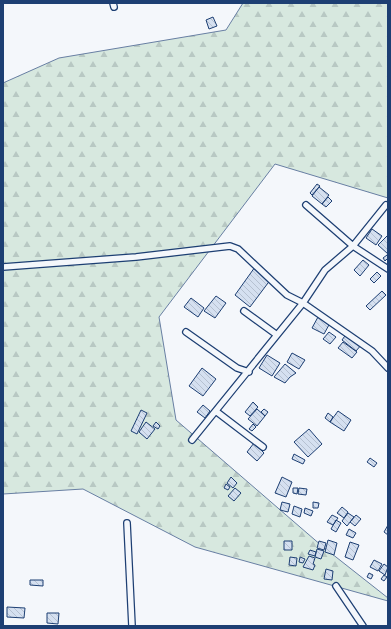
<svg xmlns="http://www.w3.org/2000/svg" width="391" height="629" font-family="'Noto Sans',sans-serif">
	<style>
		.forest { fill: url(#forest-firs); stroke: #687fa3 }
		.building { fill: url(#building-back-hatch); stroke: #1d3f73 }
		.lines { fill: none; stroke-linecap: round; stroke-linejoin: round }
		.minor-casing { stroke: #1d3f73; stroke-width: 8 }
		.minor { stroke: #f4f7fb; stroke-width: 5.5 }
	</style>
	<defs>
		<pattern id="forest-firs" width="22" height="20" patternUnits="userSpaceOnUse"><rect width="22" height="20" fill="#d7e8df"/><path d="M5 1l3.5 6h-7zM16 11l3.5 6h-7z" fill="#b8c8c3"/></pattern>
		<pattern id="building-back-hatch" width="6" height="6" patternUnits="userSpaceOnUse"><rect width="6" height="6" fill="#d5e0f0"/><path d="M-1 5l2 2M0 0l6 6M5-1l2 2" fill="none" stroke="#b6c1d1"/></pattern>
	</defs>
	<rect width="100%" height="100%" fill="#f4f7fb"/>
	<path class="forest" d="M243 3H388V198L275 164 159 317 176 420 322 546 388 598V601L195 547 83 489 3 494V83L59 58 226 30Z"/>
	<path class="building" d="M213 17 217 26 209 29 206 20Z
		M317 184 320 186 312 195 310 193Z
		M319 187 329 195 322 204 312 196Z
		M328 197 332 201 326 207 322 204Z
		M372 229 382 236 376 245 366 238Z
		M388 235V254L378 245Z
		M387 255 388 258 385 261 383 258Z
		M363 260 369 265 360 276 354 270Z
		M255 267 271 279 250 307 235 295Z
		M377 272 381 276 374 283 370 279Z
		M382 291 386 295 370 310 366 306Z
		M216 296 226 303 215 318 204 311Z
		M191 298 204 308 198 317 184 307Z
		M318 317 330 323 324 334 312 328Z
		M329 332 336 337 330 344 323 339Z
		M347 333 362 344 356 351 342 340Z
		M343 342 357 352 352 358 338 348Z
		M292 353 305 360 299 369 287 362Z
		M267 355 280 363 272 376 259 368Z
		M285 364 296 373 290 377 285 383 274 377Z
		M202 368 216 379 203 396 189 386Z
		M253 402 258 407 250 416 245 412Z
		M203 405 210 411 205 418 197 412Z
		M257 409 265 416 257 426 248 419Z
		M264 409 268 412 265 416 261 412Z
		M141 410 147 413 137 434 131 431Z
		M338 411 351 420 344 431 330 422Z
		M328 413 333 417 330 422 325 418Z
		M146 422 155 429 147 439 139 432Z
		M156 422 160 426 158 429 153 426Z
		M253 424 256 427 252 431 249 429Z
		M309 429 322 444 308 457 294 442Z
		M254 443 264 453 257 461 247 452Z
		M294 454 305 460 303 464 292 459Z
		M370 458 377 463 374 467 367 462Z
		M231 477 237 483 233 488 227 483Z
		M282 477 292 482 286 497 275 493Z
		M226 484 230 487 228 490 224 488Z
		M235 488 241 493 234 501 228 496Z
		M293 488H298L297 494 293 493Z
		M299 488 307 489 306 495 298 494Z
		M282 502 290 504 288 512 280 510Z
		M313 502 319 503 318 508H313Z
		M294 506 302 509 300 517 292 514Z
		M342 507 348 512 344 518 337 513Z
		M305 508 313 511 311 516 304 513Z
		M348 513 354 517 347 526 342 521Z
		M332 515 338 518 333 525 327 522Z
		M356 515 361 519 355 526 350 522Z
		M336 520 341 523 336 532 331 529Z
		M388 525V535L384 532Z
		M349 529 356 533 353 538 346 535Z
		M328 540 337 543 334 555 325 552Z
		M284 541H292V550H284Z
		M319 541 326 543 324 550 317 548Z
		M350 542 359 545 353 560 345 557Z
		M317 549 324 551 321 559 315 557Z
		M310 550 316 552 315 556 308 554Z
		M309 556 315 558 313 564 315 565 313 570 303 567Z
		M290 557 297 558 296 566 289 565Z
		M300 557 305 559 303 563 299 562Z
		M374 560 382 564 378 571 370 567Z
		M384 564 388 567 385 575 379 571Z
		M326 569 333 571 332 580 324 579Z
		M369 573 373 575 371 579 367 577Z
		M384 575 387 577 384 581 381 579Z
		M30 580H43V586L30 585Z
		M7 607 25 608 24 618 7 617Z
		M47 613H59L58 624 47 623Z"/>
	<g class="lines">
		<defs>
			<path id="minor" d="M113 3 114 7
				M306 205 353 246 388 269
				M3 267 136 257 230 246 238 249 287 295 303 303 372 351 388 368
				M244 311 277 335
				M186 332 237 368 249 372
				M217 412 263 447
				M192 440 303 303 325 270 353 246 386 205
				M127 523 132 626
				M336 586 363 626"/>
		</defs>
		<use href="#minor" class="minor-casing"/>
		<use href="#minor" class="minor"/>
	</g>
	<rect width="391" height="629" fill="none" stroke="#1d3f73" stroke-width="8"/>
</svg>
